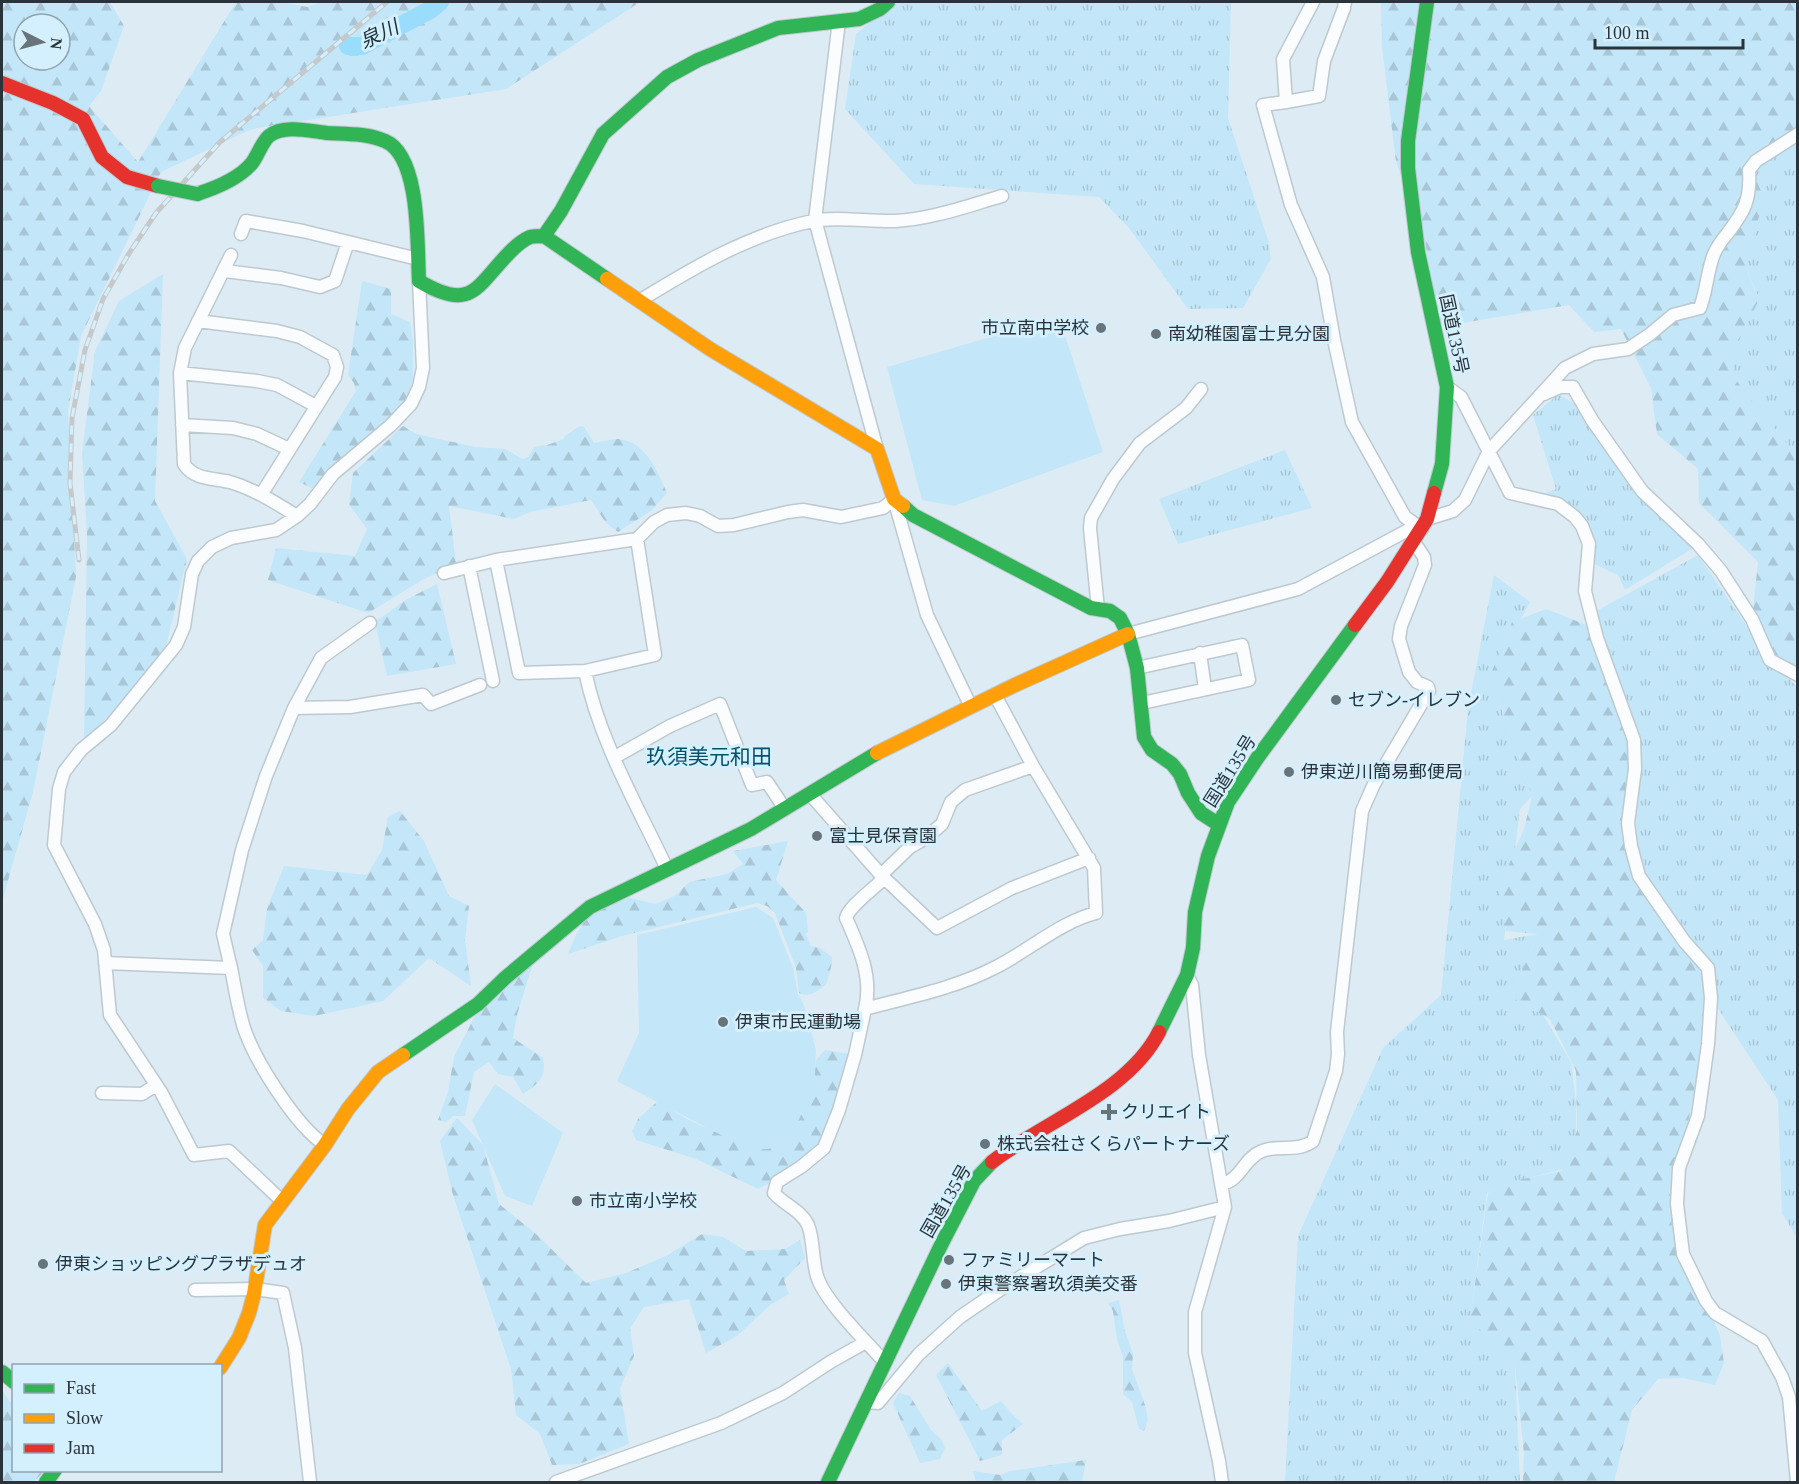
<svg xmlns="http://www.w3.org/2000/svg" width="1799" height="1484" font-family="'Times New Roman','Noto Sans JP',serif">
	<style>
		.grass { fill: url(#grass-tufts) }
		.forest { fill: url(#forest-firs); fill-rule: evenodd }
		.garden { fill: #c3e6f8 }
		.lines { fill: none; stroke-linecap: round; stroke-linejoin: round }
		.river { stroke: #9adcfc; stroke-width: 18 }
		.street-casing { stroke: #bdc9cf; stroke-width: 15 }
		.fast-casing { stroke: #bdc9cf; stroke-width: 16 }
		.slow-casing { stroke: #bdc9cf; stroke-width: 16 }
		.jam-casing { stroke: #bdc9cf; stroke-width: 16 }
		.street { stroke: #fafcfd; stroke-width: 12 }
		.fast { stroke: #30b455; stroke-width: 14 }
		.slow { stroke: #ff9f0a; stroke-width: 14 }
		.jam { stroke: #e5322d; stroke-width: 14 }
		.rail-casing { stroke: #c5c9cb; stroke-width: 5 }
		.rail { stroke: #d4effd; stroke-width: 3; stroke-dasharray: 9; stroke-linecap: butt }
		.fast-bridge-casing { stroke: #bdc9cf; stroke-width: 16; stroke-linecap: butt }
		.fast-bridge { stroke: #30b455; stroke-width: 14 }
		.poi-dot { fill: #68747a; stroke: #d4effd; stroke-width: 2 }
		.labels { text-anchor: middle; stroke-width: 6; stroke-linejoin: round; paint-order: stroke }
		.poi-label { font-size: 18px; fill: #293339; stroke: #d4effd; text-anchor: start }
		.street-label { font-size: 18px; fill: #293339; stroke: #d4effd }
		.water-label { font-size: 20px; font-style: italic; fill: #1b2f39; stroke: #d4effd }
		.quarter-label { font-size: 21px; fill: #05516d; stroke: #d4effd }
	</style>
	<defs>
		<pattern id="grass-tufts" width="24" height="20" patternUnits="userSpaceOnUse" patternTransform="scale(1.5)"><rect width="24" height="20" fill="#c3e6f8"/><path d="M3 7l-1-3M5 7V3M7 7l1-3M15 17l-1-3M17 17v-4M19 17l1-3" fill="none" stroke="#a8c6d5"/></pattern>
		<pattern id="forest-firs" width="22" height="20" patternUnits="userSpaceOnUse" patternTransform="scale(1.5)"><rect width="22" height="20" fill="#c3e6f8"/><path d="M5 1l3.5 6h-7zM16 11l3.5 6h-7z" fill="#a8c6d5"/></pattern>
	</defs>
	<rect width="100%" height="100%" fill="#ddecf4"/>
	<path class="grass" d="M896 2 1231 3 1228 118 1268 240 1271 259 1243 308 1188 309 1129 228 1099 197 914 184 845 109 856 34Z
		M1797 138V457L1735 383 1731 351 1747 323 1758 296 1745 266 1753 171Z
		M1559 394 1573 403 1612 456 1695 547 1625 590 1618 575 1592 563 1587 539 1558 504 1542 495 1556 489 1533 415Z
		M1285 450 1312 508 1178 544 1159 499Z
		M1698 555 1770 660 1797 687V1238L1782 1213 1778 1100 1711 998 1640 901 1634 777 1591 614Z
		M1494 575 1530 602 1490 676 1532 796 1520 809 1504 940 1538 934 1519 978 1513 998 1543 1015 1571 1062 1576 1103V1166L1528 1178 1487 1193 1470 1319 1515 1365 1520 1482H1285L1298 1236 1383 1048 1441 995 1468 709Z"/>
	<path class="forest" d="M2 2H110L124 26 101 91 89 106 138 162 236 2H281L307 7 322 2H640L506 89 258 128 247 131 161 172 81 336 68 412 76 577 33 792 2 902ZM24 24H60V60H24Z
		M1381 2H1797V129L1753 171 1764 199 1745 266 1759 300 1746 325 1747 326 1731 351 1735 379 1797 456V677L1772 666 1752 619 1758 562 1699 503 1698 469 1657 434 1651 388 1621 329 1594 332 1569 305 1439 327 1423 229 1396 162 1382 47Z
		M163 274 155 501 187 559 166 646 125 699 84 741 87 534 82 453 95 351 119 301Z
		M362 281 391 289V314L410 322 413 341V380L402 408 329 469 314 489 299 482 356 391 354 383 348 375Z
		M403 426 416 434 476 447 505 449 523 459 528 457 534 447 547 445 564 439 565 436 580 426 584 427 594 443C601 442 611 439 618 439 646 441 657 471 667 493L651 511 618 532 606 523 591 500 530 512 514 519 449 506 456 564 424 579 368 613 268 580 276 548 355 556 367 529 349 504 353 473Z
		M437 584 456 664 387 676 375 622 407 599Z
		M1546 609 1589 626 1634 752 1633 855 1644 895 1704 964 1710 1013 1679 1168 1681 1235 1720 1336 1724 1363 1715 1385 1683 1378 1658 1379 1632 1410 1614 1482H1523L1524 1454 1515 1365 1470 1319 1488 1193 1518 1180 1562 1171 1577 1131 1576 1071 1550 1019 1513 998 1519 978 1538 934 1506 931 1499 888 1524 829 1532 796 1490 676 1512 622Z
		M400 811 424 841 449 896 469 906 465 940 471 986 429 958 383 1001 314 1016 281 1011 263 998V966L252 950 263 940 267 908 284 866 367 875 382 850 388 817Z
		M788 841 776 880 806 913 808 932 806 934 811 946 820 948 832 957C832 967 829 974 827 983 818 991 810 998 799 993L796 968 775 913 767 906 757 903 622 936 568 954 575 937 591 910 630 898 656 904 676 895 689 882 727 874 743 864 733 851Z
		M533 963 517 1015 513 1038 543 1058C547 1078 539 1083 523 1094L513 1077 498 1074 489 1062 474 1072 465 1116H453L446 1122 438 1120 448 1092 454 1057 479 1008Z
		M825 1050 855 1055 834 1126 801 1167 758 1189 696 1159 636 1140 632 1131 638 1119 659 1100C682 1118 703 1129 732 1135L814 1084 816 1060Z
		M457 1118 483 1145 499 1204 536 1234 586 1283 626 1273 666 1256 702 1234 723 1237 746 1251 785 1249 800 1240 805 1258 784 1280 789 1294 770 1305 737 1336 706 1353 689 1299 644 1307 630 1328 634 1356 620 1388 629 1444 579 1464 552 1465 540 1434 516 1415 511 1369 453 1195 440 1141Z
		M1119 1300 1125 1331 1133 1354 1132 1369 1146 1408 1148 1420 1144 1431 1139 1429 1132 1402 1123 1394V1358L1117 1339 1113 1311 1108 1303Z
		M948 1363 982 1411 1001 1401 1011 1413 1023 1424 1002 1440V1455L980 1461 936 1375Z
		M2 1390 13 1406 14 1470 45 1471 33 1482H2Z
		M899 1393 910 1396 931 1430 941 1439 945 1448 940 1459 920 1463 893 1403Z
		M1086 1460 1082 1482H976L973 1471 1000 1475 1010 1471Z"/>
	<path class="garden" d="M1059 317 1103 452 954 506 922 500 887 367Z
		M756 907 773 918 793 968 798 995 804 1005 816 1050 814 1089 794 1129 784 1144 768 1149 750 1150 617 1081 639 1033 637 935Z
		M495 1084 563 1133 532 1206 505 1196 472 1120Z"/>
	<g class="lines">
		<path class="river" d="M348 46H362L430 10 440 2"/>
		<defs>
			<path id="street" d="M1313 2 1283 59 1286 102 1263 105 1291 205 1323 277 1334 340 1352 422 1405 517 1422 529
				M839 21 815 220 877 449
				M1286 102 1319 96 1324 61 1344 8 1345 2
				M241 234 246 221 303 231 418 259
				M231 255 185 348 180 373 184 464C194 480 214 478 230 482 254 489 276 503 297 516
				M225 271 281 278 320 287 335 281 348 242
				M639 301C693 268 749 234 813 221 835 216 871 222 895 221 932 219 967 206 1002 196
				M198 321 277 331 300 337 333 355 337 367 335 377 261 495
				M180 373 257 381 277 385 316 406
				M1447 387 1461 397 1510 493 1558 504 1575 517 1582 526 1589 544 1585 591 1597 638 1634 740 1635 769 1628 823 1631 846 1639 876 1684 941 1708 968 1711 998 1708 1044 1698 1116 1679 1168 1677 1204 1683 1254 1706 1301 1715 1313 1762 1341 1782 1377 1789 1397 1797 1482
				M1544 394 1560 387H1573L1592 420 1642 491 1698 544 1721 571 1752 619 1770 660 1798 675
				M182 425 233 428 257 434 289 449
				M1427 519 1453 511 1465 500 1489 451 1565 368 1593 354 1628 349 1649 335 1673 315 1700 308C1707 290 1707 271 1714 254 1717 247 1722 240 1727 234 1744 212 1751 200 1749 170L1756 161 1798 134
				M496 560 519 673 585 671 655 655 637 539
				M469 566 493 681
				M444 573 496 560 637 539 654 522 667 515 686 513 700 516 718 526 734 525 788 512 803 510 841 517 883 508 894 499 927 615 971 707
				M1098 609 1090 528 1091 518 1113 479 1140 443 1186 408 1201 389
				M1128 634 1298 589 1410 529H1422
				M1200 653 1205 689
				M1137 668 1242 645 1249 680 1142 703
				M585 671C599 740 637 805 667 869
				M294 708 350 707 423 695 431 704 480 685
				M615 757 670 726 720 704 752 785 767 782 785 809
				M810 794 881 875 937 928 1012 888 1089 858
				M881 875 910 847 926 838 942 824 951 802 965 790 1033 766 995 695
				M105 963 231 968C235 988 238 1009 244 1028 255 1061 296 1126 325 1145
				M231 968 223 934 242 850 266 776 294 708 321 658 370 623
				M1187 975 1192 985 1199 1055 1225 1207 1195 1312V1353L1219 1461 1222 1482
				M865 1009C873 977 859 947 846 918 849 906 874 889 884 878
				M102 1093 142 1094 156 1085
				M1222 1184C1241 1180 1244 1158 1262 1151 1280 1144 1297 1153 1313 1141L1336 1071 1338 1054 1337 1032 1362 811 1374 784 1429 691 1428 687 1417 682 1409 672 1399 639 1401 626 1425 565 1424 557 1414 542
				M282 1201 229 1151 194 1155 161 1092 110 1015 104 950 95 924 54 845 59 789 64 772 81 750 111 725 176 645 184 627 192 574 198 561 212 547 231 538 276 530 297 516 310 504 333 474 390 426 411 404 419 387 423 368 419 281
				M195 1290 255 1289 283 1293 295 1348 310 1482
				M886 1360 880 1357C863 1338 824 1300 817 1276 812 1260 814 1240 808 1225 801 1210 784 1205 774 1193L777 1182 801 1167 824 1148 839 1110 855 1055 865 1009C909 997 956 988 996 967 1028 951 1062 921 1096 913L1094 868 1033 766
				M867 1402 878 1403 919 1354 960 1317 1001 1289 1084 1238 1120 1229 1169 1221 1225 1207
				M556 1482 721 1423 783 1393 832 1361 866 1342"/>
			<path id="fast" d="M1427 2 1408 141V168L1418 252 1447 387 1442 464 1434 493
				M197 194C216 188 239 179 252 163 258 155 262 142 269 136 283 124 310 131 327 133 345 134 367 133 385 141 421 156 417 247 419 281 473 313 476 286 511 251 516 246 523 240 530 237 534 236 539 236 544 236L607 279
				M544 236 561 211 603 134 667 77 698 60 778 28 859 19 880 9 888 2
				M903 506 913 515 1091 608 1110 611 1120 618 1128 634 1137 668 1144 737 1152 750 1172 764 1180 774 1188 793 1201 813 1218 824
				M1159 1032 1187 975 1193 948 1195 912 1208 856 1228 802 1258 757 1355 625
				M403 1055 478 1004 505 978 590 907 751 829 877 753
				M2 1372 14 1382
				M46 1482 55 1470
				M828 1482 942 1243 974 1181 992 1162"/>
			<path id="slow" d="M607 279 710 349 877 449 894 499 903 506
				M877 753 1015 685 1128 634
				M220 1368 239 1338 249 1313 254 1294 265 1225 325 1145 348 1109 378 1072 403 1055"/>
			<path id="jam" d="M2 83 53 103 83 119 102 157 127 177 158 186
				M1355 625 1387 582 1427 519 1434 493
				M992 1162C1043 1122 1128 1093 1159 1032"/>
		</defs>
		<use href="#street" class="street-casing"/>
		<use href="#fast" class="fast-casing"/>
		<use href="#slow" class="slow-casing"/>
		<use href="#jam" class="jam-casing"/>
		<use href="#street" class="street"/>
		<use href="#fast" class="fast"/>
		<use href="#slow" class="slow"/>
		<use href="#jam" class="jam"/>
		<defs>
			<path id="rail" d="M79 560 70 483 72 418 85 350 103 299 128 255 156 213 220 142 387 2"/>
		</defs>
		<use href="#rail" class="rail-casing"/>
		<use href="#rail" class="rail"/>
		<defs>
			<path id="fast-bridge" d="M158 186 197 194"/>
		</defs>
		<use href="#fast-bridge" class="fast-bridge-casing"/>
		<use href="#fast-bridge" class="fast-bridge"/>
	</g>
	<g class="poi-dot">
		<circle cx="1101" cy="328" r="6"/>
		<circle cx="1156" cy="334" r="6"/>
		<circle cx="1336" cy="700" r="6"/>
		<circle cx="1289" cy="772" r="6"/>
		<circle cx="817" cy="836" r="6"/>
		<circle cx="723" cy="1022" r="6"/>
		<path d="M1106 1103h6v6h6v6h-6v6h-6v-6h-6v-6h6z"/>
		<circle cx="985" cy="1144" r="6"/>
		<circle cx="577" cy="1201" r="6"/>
		<circle cx="949" cy="1260" r="6"/>
		<circle cx="43" cy="1264" r="6"/>
		<circle cx="946" cy="1284" r="6"/>
	</g>
	<g class="labels">
		<g class="poi-label">
			<text x="1089" y="334" text-anchor="end">市立南中学校</text>
			<text x="1168" y="340">南幼稚園富士見分園</text>
			<text x="1348" y="706">セブン-イレブン</text>
			<text x="1301" y="778">伊東逆川簡易郵便局</text>
			<text x="829" y="842">富士見保育園</text>
			<text x="735" y="1028">伊東市民運動場</text>
			<text x="1121" y="1118">クリエイト</text>
			<text x="997" y="1150">株式会社さくらパートナーズ</text>
			<text x="589" y="1207">市立南小学校</text>
			<text x="961" y="1266">ファミリーマート</text>
			<text x="55" y="1270">伊東ショッピングプラザデュオ</text>
			<text x="958" y="1290">伊東警察署玖須美交番</text>
		</g>
		<g class="street-label">
			<text transform="translate(1454 334) rotate(78)" y="6">国道135号</text>
			<text transform="translate(1230 771) rotate(-58)" y="6">国道135号</text>
			<text transform="translate(946 1201) rotate(-60)" y="6">国道135号</text>
		</g>
		<g class="water-label">
			<text transform="translate(379 34) rotate(-25)" y="7">泉川</text>
		</g>
		<g class="quarter-label">
			<text x="709" y="764">玖須美元和田</text>
		</g>
	</g>
	<rect width="1799" height="1484" fill="none" stroke="#293339" stroke-width="6"/>
	<rect x="12" y="1364" width="210" height="108" fill="#d4effd" stroke="#90a4af" stroke-width="1.5"/>
	<rect x="24" y="1384" width="30" height="9" fill="#30b455" stroke="#90a4af" stroke-width="1.5"/>
	<text x="66" y="1394" font-size="18" fill="#293339">Fast</text>
	<rect x="24" y="1414" width="30" height="9" fill="#ff9f0a" stroke="#90a4af" stroke-width="1.5"/>
	<text x="66" y="1424" font-size="18" fill="#293339">Slow</text>
	<rect x="24" y="1444" width="30" height="9" fill="#e5322d" stroke="#90a4af" stroke-width="1.5"/>
	<text x="66" y="1454" font-size="18" fill="#293339">Jam</text>
	<g transform="translate(42 42) rotate(96)"><circle r="28" fill="#d4effd" stroke="#90a4af" stroke-width="1.5"/>
	<path d="M0-4.5L10 22L0 15L-10 22Z" fill="#68747a"/>
	<text y="-9" font-size="16" font-weight="bold" text-anchor="middle" fill="#293339">N</text>
	</g>
	<path d="M1595 39v9h148v-9" fill="none" stroke="#293339" stroke-width="3"/>
	<text x="1604" y="39" font-size="18" fill="#293339" stroke="#d4effd" stroke-width="4.5" paint-order="stroke">100 m</text>
</svg>
